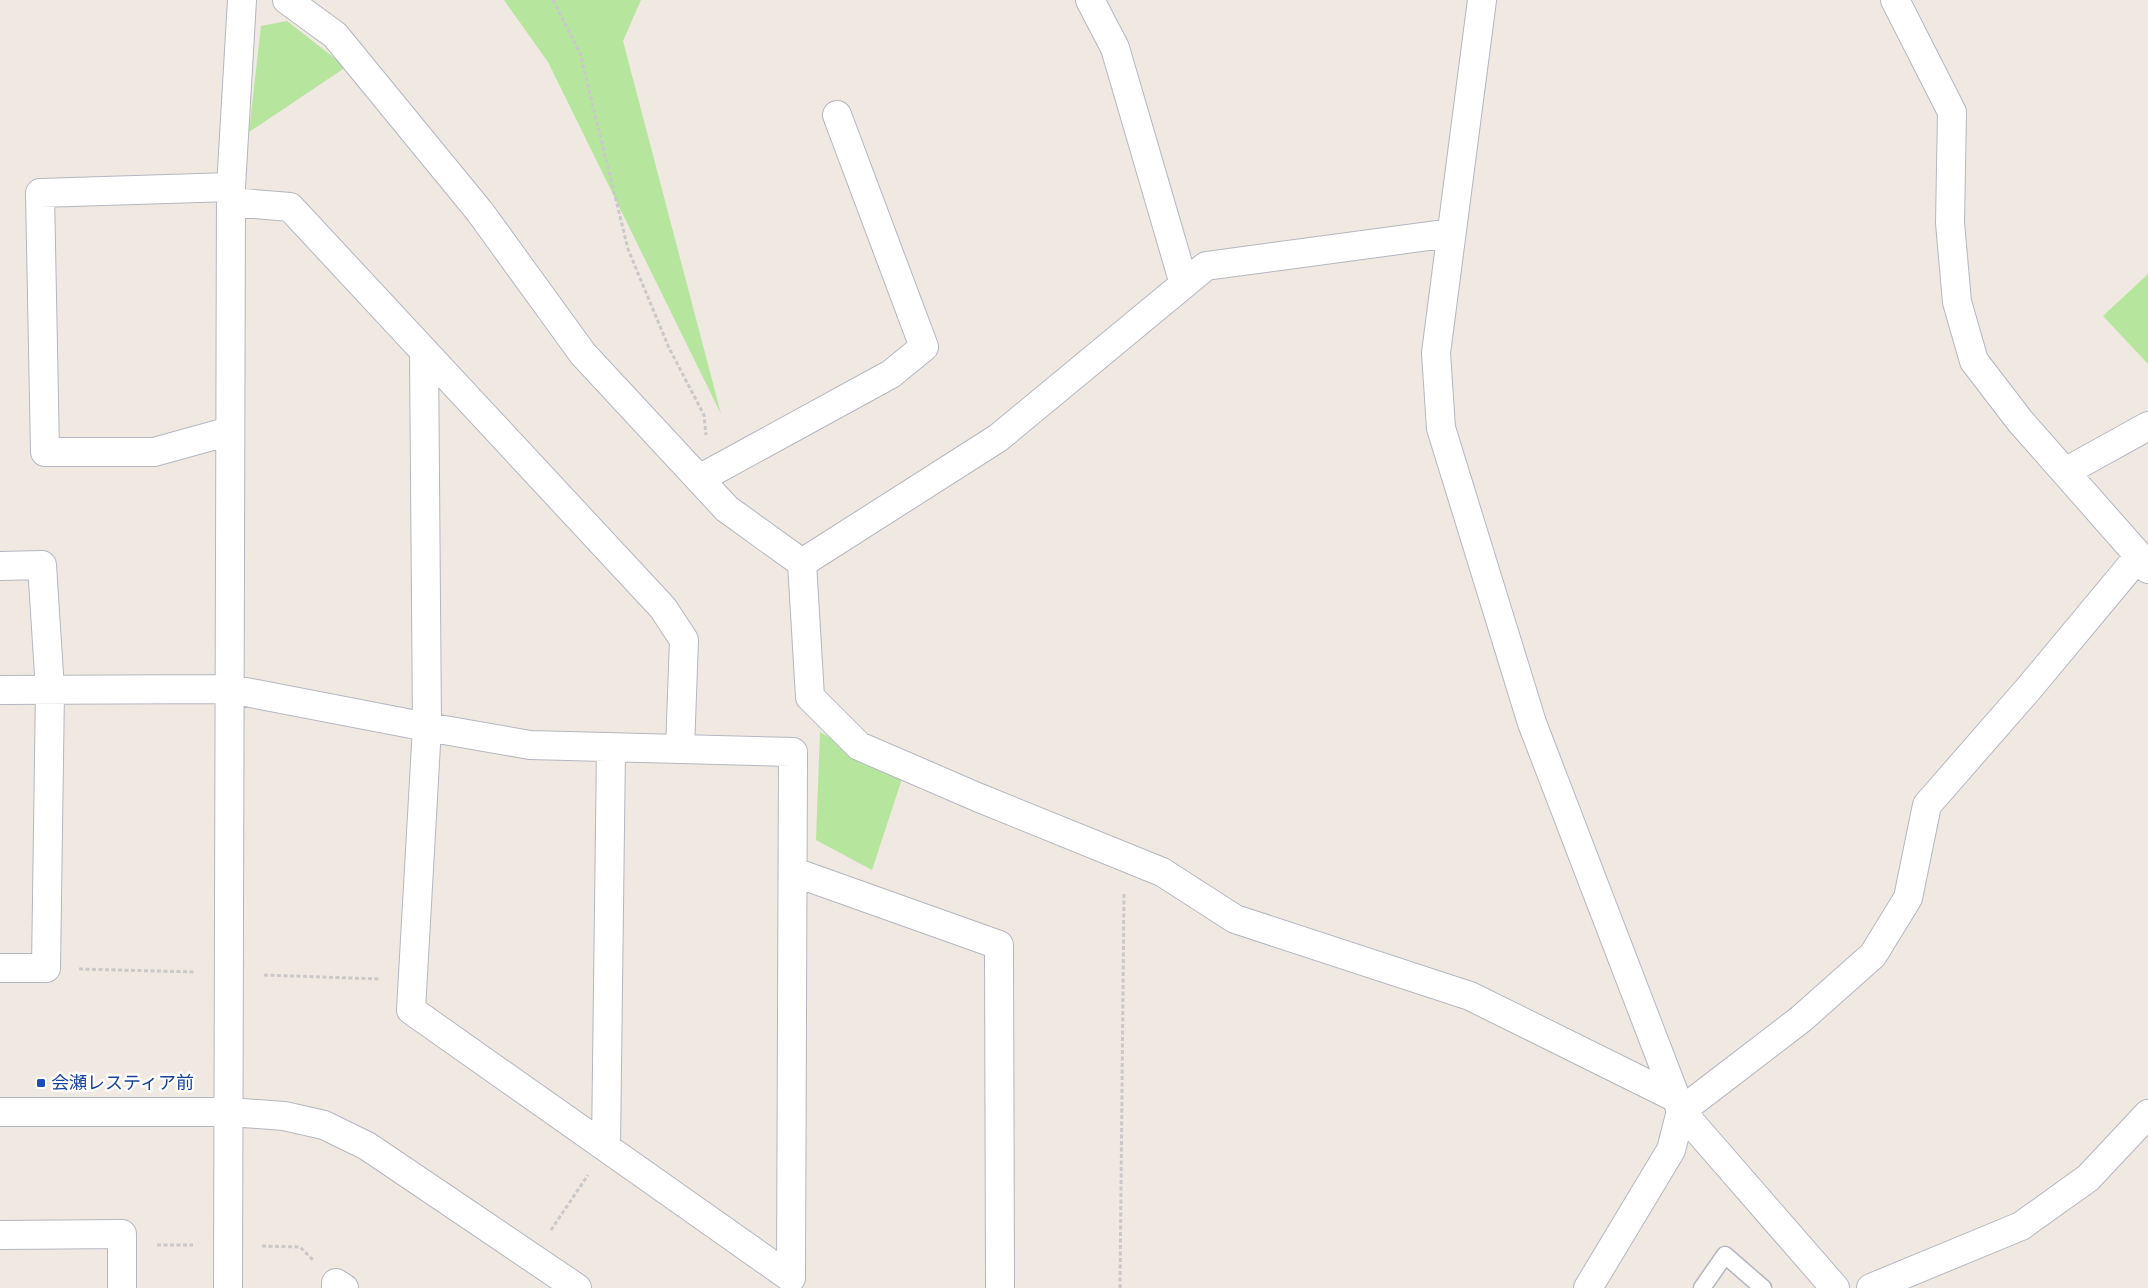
<svg xmlns="http://www.w3.org/2000/svg" width="2148" height="1288" font-family="'Exo 2','Noto Sans JP',sans-serif">
	<style>
		.green { fill: #b6e59e }
		.lines { fill: none; stroke-linecap: round; stroke-linejoin: round }
		.service-casing { stroke: #b4b7c1; stroke-width: 19 }
		.minor-casing { stroke: #b4b7c1; stroke-width: 30 }
		.tertiary-casing { stroke: #b4b7c1; stroke-width: 30 }
		.path { stroke: #c9c9c9; stroke-width: 3; stroke-dasharray: 4 2.5; stroke-linecap: butt }
		.service { stroke: #fff; stroke-width: 16 }
		.minor { stroke: #fff; stroke-width: 28 }
		.tertiary { stroke: #fff; stroke-width: 28 }
		.transit-dot { fill: #1a4fb4; stroke: #fff; stroke-width: 2 }
		.labels { text-anchor: middle; stroke-width: 5; stroke-linejoin: round; paint-order: stroke }
		.transit-label { font-size: 18px; fill: #164399; stroke: #fff; text-anchor: start }
	</style>
	<rect width="100%" height="100%" fill="#efe9e1"/>
	<path class="green" d="M504 0H641L623 41 721 414 548 62Z
		M287 21 346 67 249 132 261 26Z
		M2148 274V364L2103 316Z
		M820 732 902 779 872 870 816 840Z"/>
	<g class="lines">
		<defs>
			<path id="service" d="M1702 1288 1725 1255 1763 1288"/>
			<path id="minor" d="M287 0 335 35 480 212 583 354 727 509 802 563 810 697 859 746 977 797 1162 872 1235 919 1470 996 1676 1098
				M1090 0 1115 48 1184 284
				M1482 0 1436 353 1441 428 1532 723 1681 1111 1835 1288
				M1895 0 1952 112 1950 223 1957 302 1974 361 2020 421 2139 556
				M231 202 290 207 663 608 684 640 680 749
				M230 431 154 452H45L40 193 231 187
				M2065 472 2148 426
				M699 479 891 374 924 347 837 115
				M802 563 998 438 1206 266 1451 233
				M0 566 42 565 50 690 46 968H0
				M0 690 230 689 427 727 424 351
				M427 727 530 745 793 752 791 1278 411 1010Z
				M794 872 999 945 1000 1288
				M1681 1111 1801 1019 1873 955 1908 898 1927 805 2030 687 2139 556 2148 569
				M606 1147 611 747
				M0 1235 122 1234V1288
				M228 1288 231 187 242 0
				M336 1288V1283L344 1288
				M1871 1288 2021 1226 2088 1178 2148 1114"/>
			<path id="tertiary" d="M0 1112H229L284 1116 324 1125 367 1146 577 1288
				M1588 1288 1671 1150 1681 1111"/>
		</defs>
		<use href="#service" class="service-casing"/>
		<use href="#minor" class="minor-casing"/>
		<use href="#tertiary" class="tertiary-casing"/>
		<path class="path" d="M553 0 580 53 628 249 669 348 704 415 706 435
			M79 969 195 972
			M264 975 380 979
			M551 1230 588 1175
			M157 1245H193
			M262 1246 300 1247 313 1260
			M1120 1288 1124 894"/>
		<use href="#service" class="service"/>
		<use href="#minor" class="minor"/>
		<use href="#tertiary" class="tertiary"/>
	</g>
	<rect class="transit-dot" x="36" y="1078" width="10" height="10" rx="2.5"/>
	<g class="labels">
		<g class="transit-label">
			<text x="51" y="1089">会瀬レスティア前</text>
		</g>
	</g>
</svg>
